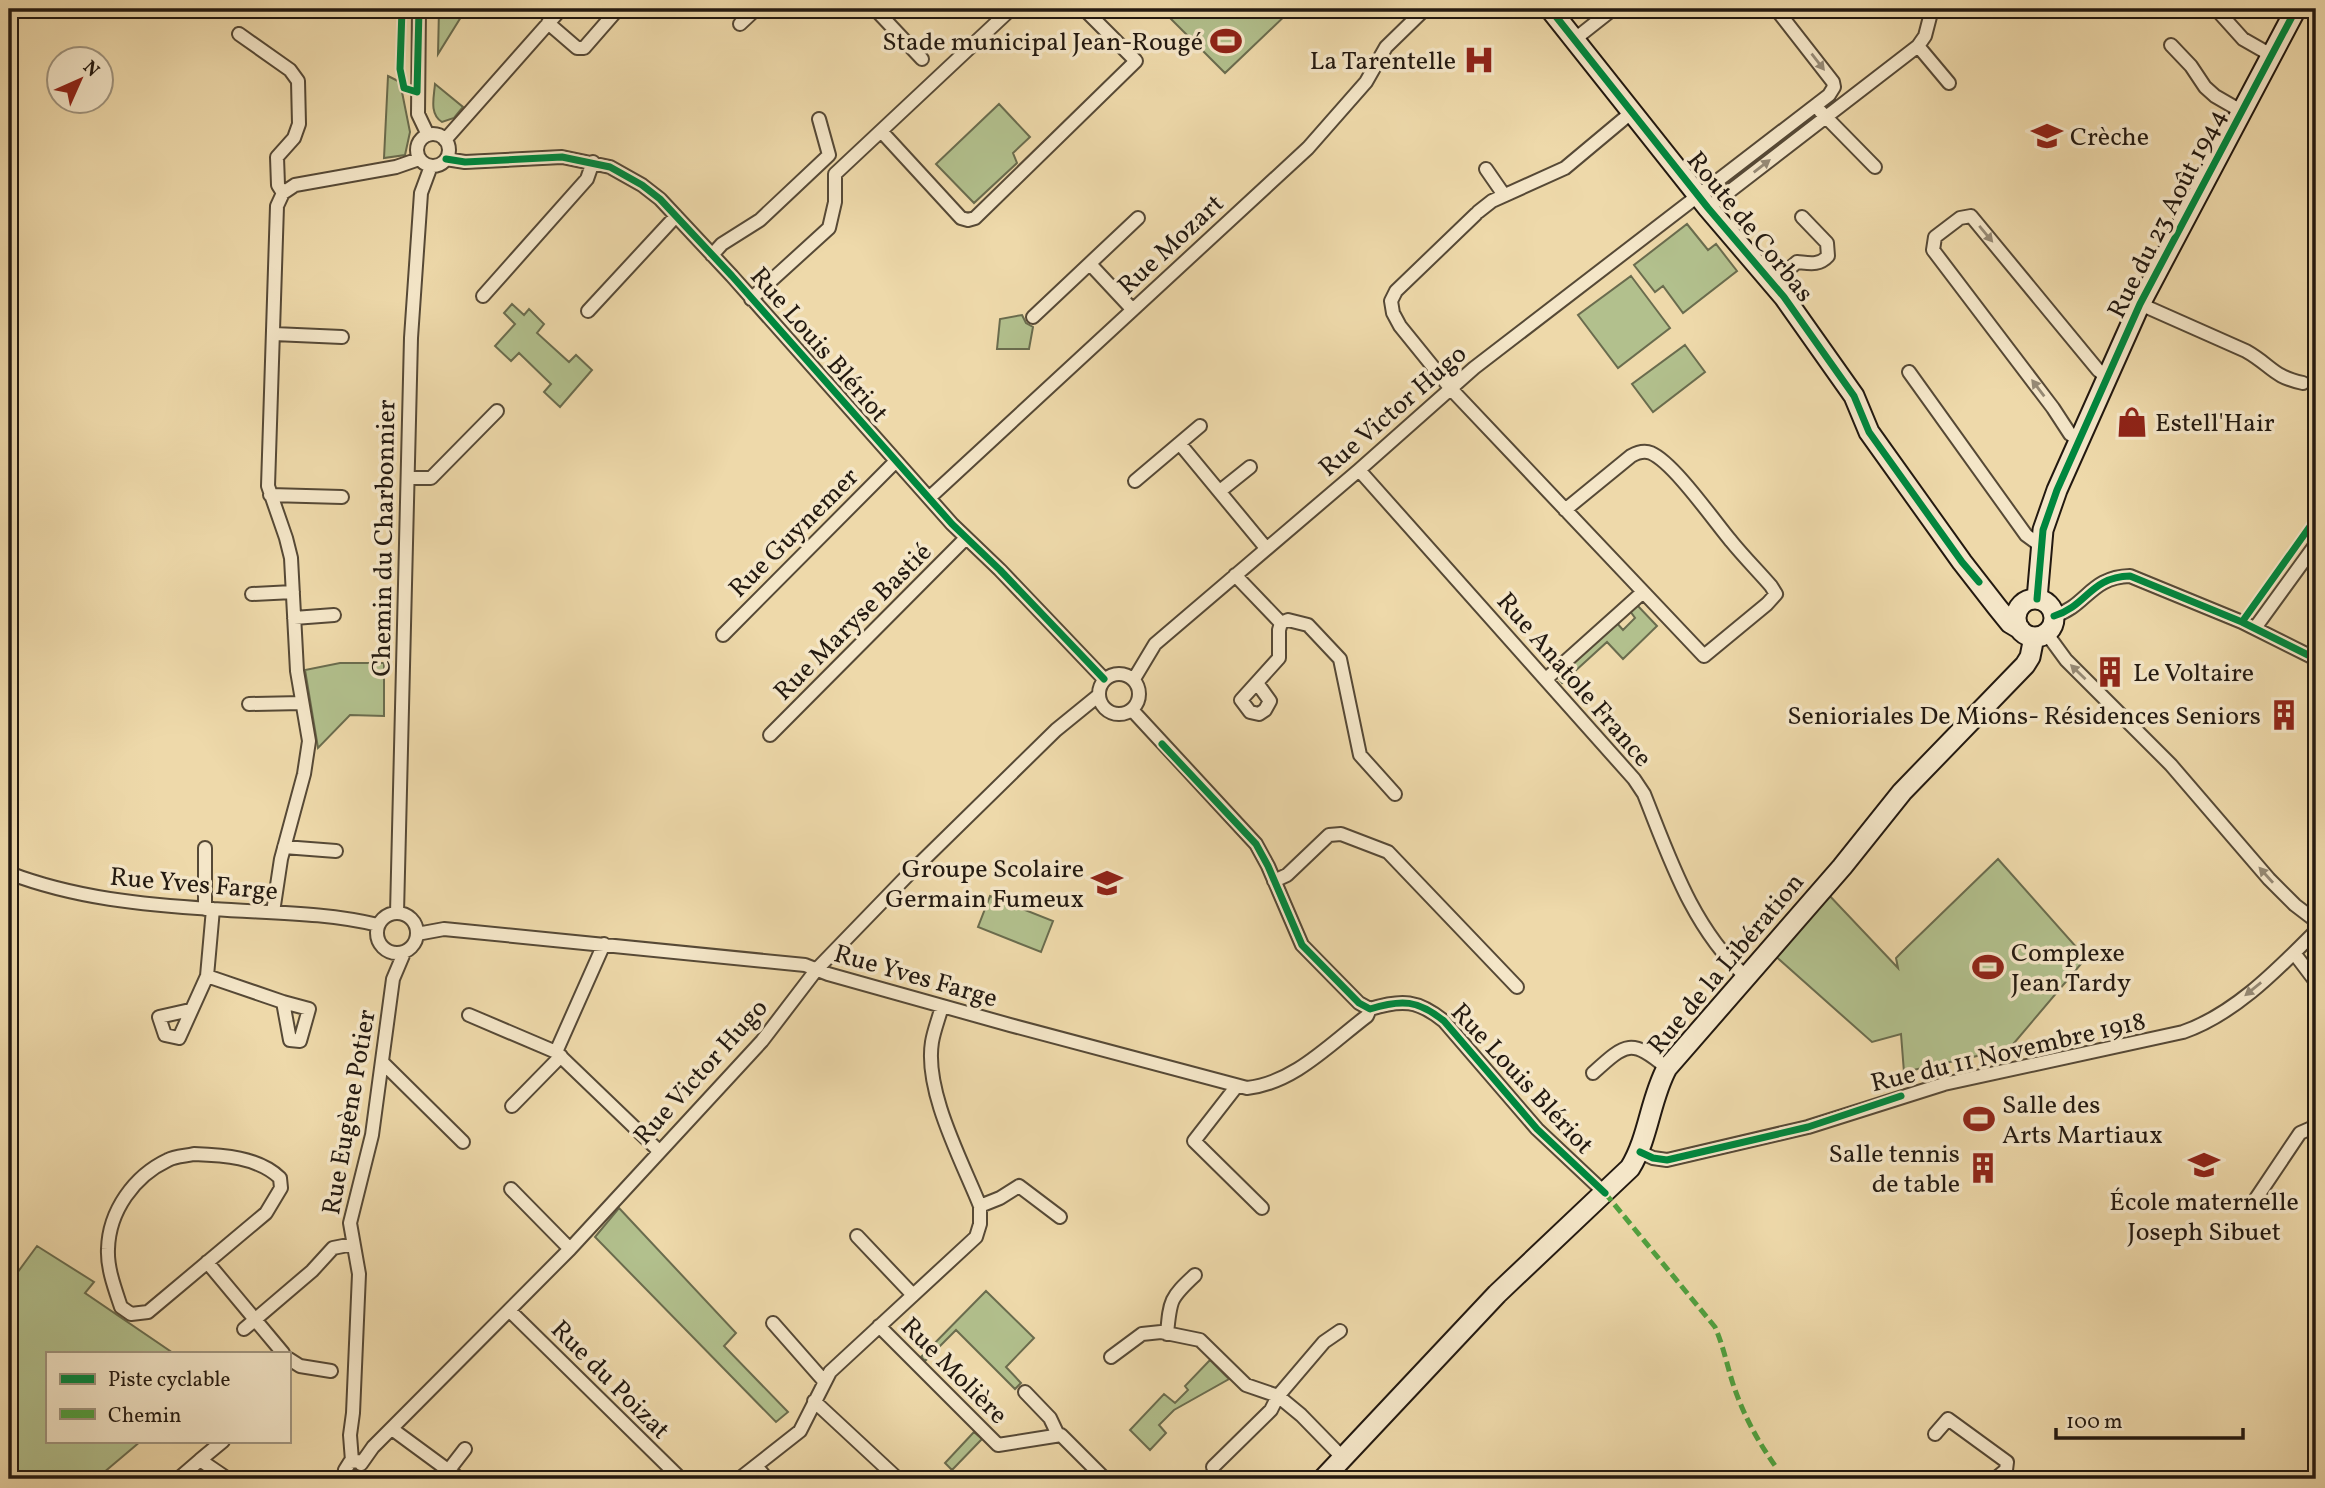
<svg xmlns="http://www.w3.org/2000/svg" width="2325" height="1488" font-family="Vollkorn,serif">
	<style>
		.green { fill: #b2c08d; stroke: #6a6c4e; stroke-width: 2 }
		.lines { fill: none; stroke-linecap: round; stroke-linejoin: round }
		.street-casing { stroke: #564936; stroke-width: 16 }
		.secondary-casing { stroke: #231910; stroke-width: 23 }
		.street { stroke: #f4e6c8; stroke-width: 12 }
		.secondary { stroke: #f4e6c8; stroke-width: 19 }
		.quiet { stroke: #50a13f; stroke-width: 5; stroke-dasharray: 10 5; stroke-linecap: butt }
		.cycleway-casing { stroke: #f4e6c8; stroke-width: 11 }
		.cycleway { stroke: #00873e; stroke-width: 7 }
		.oneway { fill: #968a75 }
		.labels { text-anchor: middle; stroke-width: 7; stroke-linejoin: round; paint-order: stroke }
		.poi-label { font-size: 26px; fill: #231910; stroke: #f4e6c8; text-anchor: end }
		.street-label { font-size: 26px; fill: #231910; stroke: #f4e6c8 }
	</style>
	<rect width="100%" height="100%" fill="#eed9aa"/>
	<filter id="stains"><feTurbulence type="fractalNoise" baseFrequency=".00286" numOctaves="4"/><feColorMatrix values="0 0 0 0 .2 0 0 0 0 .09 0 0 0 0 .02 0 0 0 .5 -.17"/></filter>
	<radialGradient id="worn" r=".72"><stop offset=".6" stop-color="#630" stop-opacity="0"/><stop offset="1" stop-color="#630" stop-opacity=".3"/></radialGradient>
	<path class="green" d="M439 9H466L438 54Z
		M1161 9H1292L1225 73Z
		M388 76 400 82 410 132 405 155 384 158Z
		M435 84 463 107 454 118 442 122C429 114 434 97 435 84Z
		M999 104 1030 137 1013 153 1017 163 974 203 936 164Z
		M1687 224 1708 250 1716 244 1737 271 1683 313 1663 286 1655 292 1634 265Z
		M1631 276 1670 328 1618 368 1578 315Z
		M512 304 524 315 529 309 544 324 537 333 569 362 576 355 592 370 560 407 544 392 551 384 519 353 511 361 495 346 515 324 504 313Z
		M1022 315 1026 323 1033 327 1029 349H997L1000 319Z
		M1685 345 1705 372 1653 412 1632 384Z
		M1637 605 1657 626 1623 659 1607 642 1562 683 1559 679 1561 669 1616 622 1623 630 1635 618 1630 611Z
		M340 663H384V716L350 715 318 748 305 670Z
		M1998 859 2086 958 2009 1049 1904 1072 1901 1034 1872 1042 1773 954 1827 893 1898 968 1896 958 1903 951Z
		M990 896 1053 921 1041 952 978 927Z
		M619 1208 736 1333 724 1346 788 1412 776 1422 595 1237Z
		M37 1246 94 1282 85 1293 173 1353H47V1441H141L96 1479H9V1284Z
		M986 1291 1034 1338 1006 1367 1021 1383 1015 1389 956 1330 925 1361 921 1357Z
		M1210 1360 1229 1379 1174 1410 1159 1425 1166 1433 1150 1450 1130 1430 1164 1394 1175 1403 1188 1390 1185 1386Z
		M974 1432 982 1439 952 1470 945 1463Z"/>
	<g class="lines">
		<defs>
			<path id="street" d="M419 9 418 114 428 135
				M875 9 922 59
				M2216 9 2243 39 2271 55
				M2071 10 2073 9
				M548 23 577 48H584L618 9
				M740 24 756 9
				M239 34 290 70 298 81 299 124 294 138 277 157 278 185 283 193
				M1575 39 1613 9
				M2171 45 2191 66 2205 87 2215 96 2241 111
				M1918 46 1949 83
				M1820 111 1875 167
				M881 131 961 218 968 220 975 218 1136 61 1084 9
				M417 150a16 16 0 1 1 32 0a16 16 0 1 1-32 0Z
				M445 140 561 9
				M446 159 465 162 562 157 610 167 642 185 660 199 732 276 952 524 1000 570 1104 679
				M1486 169 1504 195
				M1708 208 1918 46 1925 36 1932 9
				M1478 212 1492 201 1565 168 1632 112
				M1476 214 1396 291 1391 301 1393 313 1400 326 1451 389 1704 656 1767 604 1776 594 1771 586C1758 571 1744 557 1731 541 1714 521 1674 463 1651 453 1644 450 1638 452 1631 456L1565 510
				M712 255 722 244 760 220 829 155 819 119
				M1090 264 1132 309
				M1773 283 1797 262C1809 263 1819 266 1828 256L1827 243 1802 217
				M483 296 587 179 593 162
				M751 299 829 228 835 202V174L1011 9
				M2140 304 2246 351C2271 365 2273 377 2303 383
				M588 311 676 216
				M1033 317 1138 218
				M274 334 342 337
				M1909 372 2026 535 2041 546
				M2080 440 2070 434 2053 408 1933 250 1935 237 1960 218 1971 216 2098 370 2108 378
				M1180 444 1266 548
				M1359 470 1634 779 1644 794C1670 859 1692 927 1745 976
				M408 478H431L497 411
				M1135 481 1200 426
				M1220 491 1250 467
				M270 495 342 497
				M929 498 1308 148 1366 82 1386 47 1425 9
				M1235 575 1281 623
				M252 594 293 592
				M2054 616C2087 606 2090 577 2130 576L2242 622 2316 659
				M294 618 334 615
				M2255 628 2316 544
				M2047 634 2066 660 2171 765 2269 879 2295 905 2316 921
				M723 635 896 461
				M1099 694a20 20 0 1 1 40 0a20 20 0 1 1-40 0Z
				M1134 679 1155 644 1359 470 1474 368 1829 95 1834 87 1833 82 1776 9
				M1546 679 1643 592
				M1257 683 1270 701 1265 710 1259 714 1250 712 1241 700 1279 658V630L1281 623 1288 620 1308 625 1340 659 1360 755 1395 794
				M249 704 302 703
				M1132 710 1256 844 1268 866 1302 945 1359 1003 1370 1009C1402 999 1418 1000 1444 1021L1537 1129 1605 1193
				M770 735 966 538
				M284 847 336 851
				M9 873C74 898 144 905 213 909 268 913 325 912 378 925
				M1274 881 1287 875 1329 835 1341 834 1388 852 1517 987
				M205 909V848
				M213 909 207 976 283 1002 290 1040 300 1041 309 1009 283 1002
				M273 912 281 859 304 774 309 741 297 671 291 558 286 538 268 486 277 206 283 193 295 185 396 167 419 159
				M377 933a20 20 0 1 1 40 0a20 20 0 1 1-40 0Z
				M397 913 411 338 421 193 431 166
				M417 934 444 929 805 965 828 974 1010 1025 1247 1088C1294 1083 1330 1044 1367 1016L1370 1009
				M604 944 556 1052 659 1151
				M2294 953 2316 982
				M190 1010 159 1017 165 1035 179 1038 207 976
				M469 1015 556 1052
				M382 1062 463 1142
				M1593 1073C1626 1043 1631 1038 1667 1068
				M1236 1087 1194 1141 1262 1208
				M512 1106 561 1056
				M1640 1152 1653 1158 1667 1160 1808 1127 1944 1084 2183 1032C2235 1014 2278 969 2316 931
				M194 1154C223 1155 258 1157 280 1178L281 1188 266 1213 148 1312 131 1314 121 1307C115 1289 107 1268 108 1249 109 1211 134 1176 168 1160 175 1156 186 1156 194 1154Z
				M511 1189 570 1249
				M2255 1200 2300 1133 2316 1126
				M980 1206 1000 1198 1019 1186 1060 1217
				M857 1236 913 1295
				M207 1262 283 1353
				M510 1311 681 1479
				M773 1323 824 1381
				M879 1326 998 1445 1061 1435 1105 1479
				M244 1329 312 1271 333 1248 353 1244
				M1167 1334C1170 1300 1170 1298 1195 1275
				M1111 1357 1142 1334 1161 1332 1200 1340 1246 1385 1278 1396 1301 1415 1343 1458
				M289 1359 300 1366 331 1371
				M1025 1392 1050 1418 1058 1435
				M814 1401 898 1479
				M392 1429 460 1479
				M1935 1434 1948 1419 2007 1462 2006 1470 1995 1479
				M200 1460 223 1441
				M352 1461 350 1435 353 1413 359 1274 350 1223 372 1135 393 979 404 953
				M357 1461 350 1462 345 1470 350 1477 358 1478
				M361 1464 373 1447 570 1249 762 1041 817 969 908 875 1056 730 1099 695
				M756 1466 767 1479
				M1213 1467 1271 1410 1278 1396 1324 1342 1340 1331
				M448 1471 465 1449
				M178 1479 200 1460 228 1479
				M739 1479 800 1431 830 1372 976 1237 980 1224V1206C962 1161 924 1091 932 1042 934 1030 939 1018 942 1006"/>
			<path id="secondary" d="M1550 9 1708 208 1784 297 1854 396 1869 432 1962 562 1997 607 2010 623 2020 629
				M2016 618a19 19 0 1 1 38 0a19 19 0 1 1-38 0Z
				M2037 599 2043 530 2057 490 2140 304 2296 9
				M1323 1479 1497 1294 1630 1168C1649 1137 1650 1099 1667 1068L1842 867 1902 792 2025 665 2030 657 2034 637"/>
		</defs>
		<use href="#street" class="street-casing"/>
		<use href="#secondary" class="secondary-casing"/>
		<use href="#street" class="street"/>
		<use href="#secondary" class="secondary"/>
		<path class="quiet" d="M1605 1193 1715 1327C1723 1345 1727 1365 1733 1384 1743 1414 1758 1442 1776 1467"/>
		<defs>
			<path id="cycleway" d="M402 9 400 69 404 88 417 92 419 9
				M1550 9 1708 208 1784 297 1854 396 1869 432 1962 562 1979 582
				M446 159 465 162 562 157 610 167 642 185 660 199 732 276 952 524 1000 570 1104 679
				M2037 599 2043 530 2057 490 2140 304 2296 9
				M2054 616C2087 606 2090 577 2130 576L2242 622 2316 659
				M2242 622 2316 518
				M1162 744 1256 844 1268 866 1302 945 1359 1003 1370 1009C1402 999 1418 1000 1444 1021L1537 1129 1605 1193
				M1640 1152 1653 1158 1667 1160 1808 1127 1901 1096"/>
		</defs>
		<use href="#cycleway" class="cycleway-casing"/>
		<use href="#cycleway" class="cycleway"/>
	</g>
	<defs><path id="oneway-solid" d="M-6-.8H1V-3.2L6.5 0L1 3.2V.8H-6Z" transform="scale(1.75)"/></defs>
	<g class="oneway">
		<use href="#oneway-solid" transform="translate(1818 62) rotate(52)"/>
		<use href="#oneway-solid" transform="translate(1762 166) rotate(-38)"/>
		<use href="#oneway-solid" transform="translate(1986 234) rotate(50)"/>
		<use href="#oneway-solid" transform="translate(2038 388) rotate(-127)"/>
		<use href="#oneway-solid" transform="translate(2078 672) rotate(-136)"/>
		<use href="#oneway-solid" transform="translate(2266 875) rotate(-132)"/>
		<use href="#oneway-solid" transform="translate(2253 989) rotate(141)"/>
	</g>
	<defs>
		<symbol id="stadium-bare" viewBox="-9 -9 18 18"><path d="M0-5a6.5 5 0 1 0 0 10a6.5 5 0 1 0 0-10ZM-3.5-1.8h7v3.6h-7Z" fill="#8f2418" stroke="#f4e6c8" stroke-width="2.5" paint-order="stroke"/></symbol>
		<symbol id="hospital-bare" viewBox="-9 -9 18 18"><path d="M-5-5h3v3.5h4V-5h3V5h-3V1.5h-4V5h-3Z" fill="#8f2418" stroke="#f4e6c8" stroke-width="2.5" paint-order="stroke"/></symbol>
		<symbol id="school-bare" viewBox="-9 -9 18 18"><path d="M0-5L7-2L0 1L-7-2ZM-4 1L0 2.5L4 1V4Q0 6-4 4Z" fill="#8f2418" stroke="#f4e6c8" stroke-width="2.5" paint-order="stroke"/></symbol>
		<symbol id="shop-bare" viewBox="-9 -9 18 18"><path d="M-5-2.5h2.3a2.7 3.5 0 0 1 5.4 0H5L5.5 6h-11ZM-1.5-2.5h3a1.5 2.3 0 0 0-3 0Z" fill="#8f2418" stroke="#f4e6c8" stroke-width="2.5" paint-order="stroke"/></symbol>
		<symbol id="building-bare" viewBox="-9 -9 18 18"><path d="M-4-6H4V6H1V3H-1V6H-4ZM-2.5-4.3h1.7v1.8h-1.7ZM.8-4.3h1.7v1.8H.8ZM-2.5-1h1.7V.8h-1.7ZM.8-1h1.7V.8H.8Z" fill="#8f2418" stroke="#f4e6c8" stroke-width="2.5" paint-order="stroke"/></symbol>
	</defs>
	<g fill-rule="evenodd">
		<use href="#stadium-bare" x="1204" y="19" width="44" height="44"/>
		<use href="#hospital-bare" x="1457" y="38" width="44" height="44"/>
		<use href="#school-bare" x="2025" y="114" width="44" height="44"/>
		<use href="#shop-bare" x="2110" y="400" width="44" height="44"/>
		<use href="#building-bare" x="2088" y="650" width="44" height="44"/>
		<use href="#building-bare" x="2262" y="693" width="44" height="44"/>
		<use href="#school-bare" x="1085" y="861" width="44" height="44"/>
		<use href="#stadium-bare" x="1966" y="945" width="44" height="44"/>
		<use href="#stadium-bare" x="1957" y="1097" width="44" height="44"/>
		<use href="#school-bare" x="2182" y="1143" width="44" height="44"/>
		<use href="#building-bare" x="1961" y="1146" width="44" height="44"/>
	</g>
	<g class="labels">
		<g class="poi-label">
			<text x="1203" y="50">Stade municipal Jean-Rougé</text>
			<text x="1456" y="69">La Tarentelle</text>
			<text x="2070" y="145" text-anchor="start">Crèche</text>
			<text x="2155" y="431" text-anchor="start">Estell'Hair</text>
			<text x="2133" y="681" text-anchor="start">Le Voltaire</text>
			<text x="2261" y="724">Senioriales De Mions- Résidences Seniors</text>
			<text x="1084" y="877">Groupe Scolaire<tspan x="1084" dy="30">Germain Fumeux</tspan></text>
			<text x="2011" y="961" text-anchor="start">Complexe<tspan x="2011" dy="30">Jean Tardy</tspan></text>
			<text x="2002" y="1113" text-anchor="start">Salle des<tspan x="2002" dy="30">Arts Martiaux</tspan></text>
			<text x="1960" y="1162">Salle tennis<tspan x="1960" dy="30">de table</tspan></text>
			<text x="2204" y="1210" text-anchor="middle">École maternelle<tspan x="2204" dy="30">Joseph Sibuet</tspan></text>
		</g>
		<g class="street-label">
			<text transform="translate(2166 213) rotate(-63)" y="9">Rue du 23 Août 1944</text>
			<text transform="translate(1751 226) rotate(51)" y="9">Route de Corbas</text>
			<text transform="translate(1170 244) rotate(-43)" y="9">Rue Mozart</text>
			<text transform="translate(820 344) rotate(49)" y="9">Rue Louis Blériot</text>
			<text transform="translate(1392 410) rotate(-41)" y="9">Rue Victor Hugo</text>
			<text transform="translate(793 532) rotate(-45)" y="9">Rue Guynemer</text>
			<text transform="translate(383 538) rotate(-89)" y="9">Chemin du Charbonnier</text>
			<text transform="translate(852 621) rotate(-45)" y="9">Rue Maryse Bastié</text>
			<text transform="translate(1575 679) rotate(49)" y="9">Rue Anatole France</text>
			<text transform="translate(194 883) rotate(5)" y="9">Rue Yves Farge</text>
			<text transform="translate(1725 963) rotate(-50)" y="9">Rue de la Libération</text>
			<text transform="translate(916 975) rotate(16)" y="9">Rue Yves Farge</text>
			<text transform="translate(2008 1051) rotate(-13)" y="9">Rue du 11 Novembre 1918</text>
			<text transform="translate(700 1071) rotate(-48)" y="9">Rue Victor Hugo</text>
			<text transform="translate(1523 1078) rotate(47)" y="9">Rue Louis Blériot</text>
			<text transform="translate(348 1112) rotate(-80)" y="9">Rue Eugène Potier</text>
			<text transform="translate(955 1370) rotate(45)" y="9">Rue Molière</text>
			<text transform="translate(611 1379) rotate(45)" y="9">Rue du Poizat</text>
		</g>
	</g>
	<rect width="2325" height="1488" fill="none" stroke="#eed9aa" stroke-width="35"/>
	<rect x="10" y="10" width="2304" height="1467" fill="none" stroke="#231910" stroke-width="3.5"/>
	<rect x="18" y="18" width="2290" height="1453" fill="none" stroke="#231910" stroke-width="2"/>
	<rect x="46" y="1352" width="245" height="91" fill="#f4e6c8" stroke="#a0947e" stroke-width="2"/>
	<rect x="60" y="1374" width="35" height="10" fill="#00873e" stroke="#a0947e" stroke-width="2"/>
	<text x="108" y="1386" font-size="21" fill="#231910">Piste cyclable</text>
	<rect x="60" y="1409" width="35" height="10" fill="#50a13f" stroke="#a0947e" stroke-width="2"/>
	<text x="108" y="1422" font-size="21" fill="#231910">Chemin</text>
	<g transform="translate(80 80) rotate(45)"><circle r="33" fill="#f4e6c8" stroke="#a0947e" stroke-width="2"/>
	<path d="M0-5L12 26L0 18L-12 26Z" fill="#8f2418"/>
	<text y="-10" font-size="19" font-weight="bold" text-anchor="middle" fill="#231910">N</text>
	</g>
	<path d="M2056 1428v10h187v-10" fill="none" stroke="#231910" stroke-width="3.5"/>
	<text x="2066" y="1428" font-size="21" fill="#231910" stroke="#f4e6c8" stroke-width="5" paint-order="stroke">100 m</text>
	<rect width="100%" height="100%" filter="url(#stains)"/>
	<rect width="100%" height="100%" fill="url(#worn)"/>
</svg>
